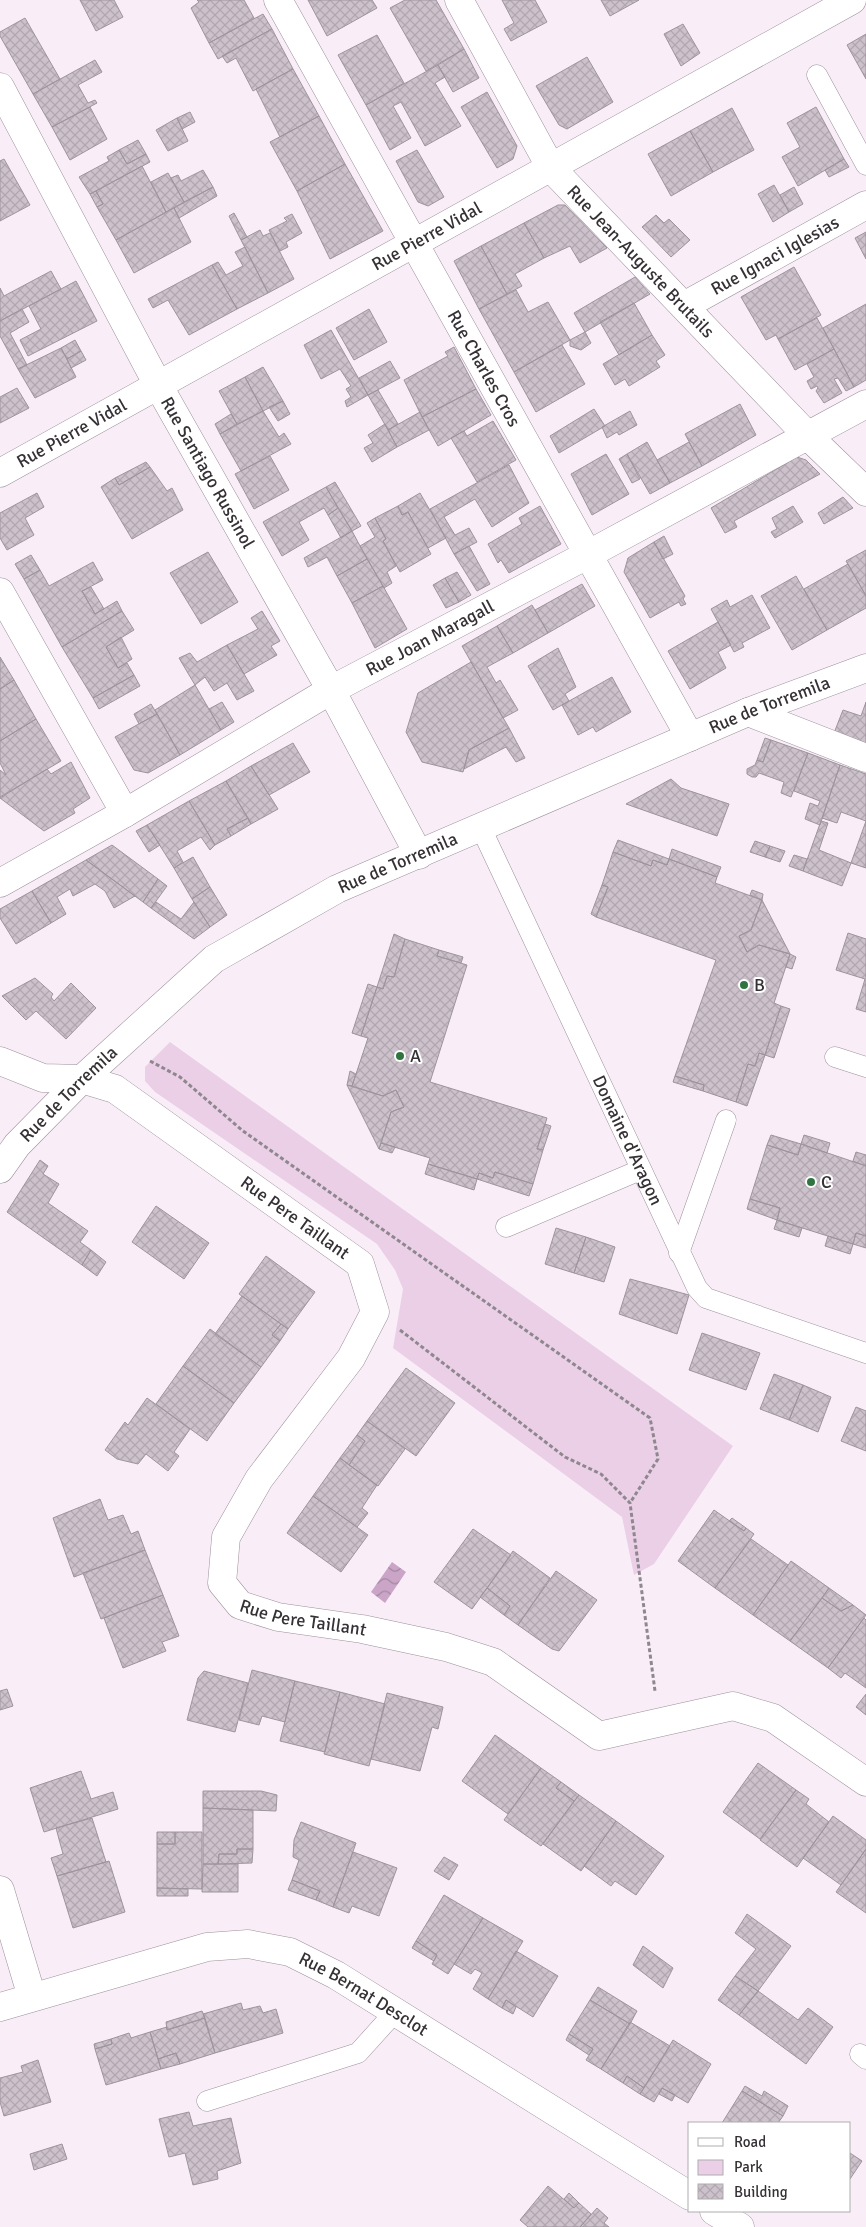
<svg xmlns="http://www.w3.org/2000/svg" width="866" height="2227" font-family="Signika,sans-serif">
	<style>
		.green { fill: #eacfe7 }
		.water { fill: url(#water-waves) }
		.building { fill: url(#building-cross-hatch); stroke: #9e949d }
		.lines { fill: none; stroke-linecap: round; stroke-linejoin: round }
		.lane-casing { stroke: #9c919a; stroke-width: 21 }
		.street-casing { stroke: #9c919a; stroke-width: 29 }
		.path { stroke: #8e878d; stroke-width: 3; stroke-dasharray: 4 2.5; stroke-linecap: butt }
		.lane { stroke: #fff; stroke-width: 20 }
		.street { stroke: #fff; stroke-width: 28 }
		.poi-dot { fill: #307541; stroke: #fff; stroke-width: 2 }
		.labels { text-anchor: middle; stroke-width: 4; stroke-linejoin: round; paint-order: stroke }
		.street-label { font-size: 18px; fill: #353135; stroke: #fff }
		.poi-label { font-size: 18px; fill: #353135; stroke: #fff; text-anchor: start }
	</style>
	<defs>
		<pattern id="water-waves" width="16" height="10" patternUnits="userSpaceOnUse" patternTransform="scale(1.25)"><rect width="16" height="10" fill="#caa5c7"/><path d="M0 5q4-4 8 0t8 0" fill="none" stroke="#a587a2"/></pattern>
		<pattern id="building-cross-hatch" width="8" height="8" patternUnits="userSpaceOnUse" patternTransform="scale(1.25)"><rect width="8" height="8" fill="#cdc2cc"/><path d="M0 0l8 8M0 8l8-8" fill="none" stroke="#b1a7b0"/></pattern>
	</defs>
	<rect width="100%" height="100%" fill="#f9eef8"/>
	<path class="green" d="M170 1042 733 1446 654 1564 634 1575 622 1517 393 1348 403 1289 395 1270 377 1244 155 1092 145 1081V1067Z"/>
	<path class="water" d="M392 1562 406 1572 385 1603 371 1592Z"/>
	<path class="building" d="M80 0H114L123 17 96 31Z
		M197 0H244L254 18 209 43 191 8 199 2Z
		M308 0H372L377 8 327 36Z
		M405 0H436L464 49 426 71 390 8Z
		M502 0H535L547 22 511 41 504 29 514 23Z
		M601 0H639L610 16Z
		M263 14 272 29 218 59 209 43Z
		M25 18 60 79 33 94 0 36V32Z
		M683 24 700 53 681 66 664 34Z
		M272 29 293 69 253 91 236 58 227 63 222 56Z
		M866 34V79L847 45Z
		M377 35 404 83 366 105 338 55Z
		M464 49 479 78 453 92 438 65Z
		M587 57 613 102 567 129 559 125 536 86Z
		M95 60 102 72 78 85 88 103 95 100 97 103 52 127 33 94Z
		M438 65 445 77 435 83 461 126 425 146 401 102 393 106 411 138 390 150 366 105Z
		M293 69 319 116 280 137 256 89Z
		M487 92 517 146 513 159 497 168 461 107Z
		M90 107 107 139 70 160 52 127Z
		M816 107 844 159 798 186 782 157 800 147 787 123Z
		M732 108 754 150 713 172 690 131Z
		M190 112 195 122 182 129 177 118Z
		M319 116 345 164 297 191 270 142Z
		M177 118 188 141 168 151 156 130Z
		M690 131 713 172 671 196 648 154Z
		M138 140 146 154 127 164 119 150Z
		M119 150 127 164 146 154 150 162 90 194 79 177 109 161 107 157Z
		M417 150 444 197 428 206 418 202 396 161Z
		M4 159 30 205 0 221V161Z
		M844 159 849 167 829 177 825 170Z
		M345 164 383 231 330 259 297 191Z
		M142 166 166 212 116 240 97 207 103 204 96 191Z
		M203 170 213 187 184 202 171 178 178 175 181 181Z
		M168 173 184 202 166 212 151 182Z
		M774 185 789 212 773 222 758 194Z
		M213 187 217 196 179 218 174 208Z
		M794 187 803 204 789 212 780 195Z
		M96 191 103 204 97 207 90 194Z
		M558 205H565L607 248 580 263 570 246 544 258 524 223Z
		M174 208 191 242 134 273 116 240Z
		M234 213 247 237 241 240 229 216Z
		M292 214 302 233 286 242 288 247 280 251 269 230 287 221 284 218Z
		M656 215 664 223 669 219 690 240 671 257 642 227Z
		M524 223 544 258 515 274 522 286 507 294 481 246Z
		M260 230 263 236 270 233 294 279 268 293 241 240Z
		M866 232V259L855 238Z
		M481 246 507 294 479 309 454 261Z
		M245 247 268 293 237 309 212 265 218 262 226 275 243 266 235 252Z
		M212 265 237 309 189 335 168 300 153 308 148 299Z
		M794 267 821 315 778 339 776 335 766 340 741 297Z
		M51 271 61 289 0 321V288L4 296Z
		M635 277 650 294 585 332 574 313Z
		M76 281 97 321 28 356 20 340 41 329 29 306Z
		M516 290 528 312 548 302 570 340 514 372 479 309Z
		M634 303 652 335 619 355 600 322Z
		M866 304V380L854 387 823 328Z
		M22 309 29 322 10 333 27 365 18 369 0 336V321Z
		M369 309 387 342 354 360 336 328Z
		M817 318 834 349 795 370 778 339Z
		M331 330 368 395 347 407 345 401 351 397 346 389 351 386 340 369 321 379 304 345Z
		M585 332 591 343 581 350 570 346V340Z
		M652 335 665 355 656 361 660 367 629 386 625 379 615 385 603 364Z
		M75 340 81 351 67 359 61 348Z
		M562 345 585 384 536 412 514 372Z
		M454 347 476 389 422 417 404 380 448 356 445 352Z
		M61 348 76 377 35 398 18 369Z
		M834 349 854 387 846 391 838 378 834 379 842 393 824 403 816 391 818 388 817 386 811 389 807 381 814 377 807 364Z
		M81 351 86 360 71 368 67 359Z
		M390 361 400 378 368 395 359 378Z
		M263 367 283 401 263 411 245 377Z
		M245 377 263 411 237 424 219 391Z
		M17 388 29 408 0 423V397Z
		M476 389 491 415 438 446 422 417Z
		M378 390 398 424 388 430 368 395Z
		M283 401 290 414 278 421 269 407Z
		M740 404 756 435 702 466 685 434Z
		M594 409 605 426 559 453 550 436Z
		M263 411 279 437 284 433 291 444 241 471 220 434Z
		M630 411 637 425 619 435 617 432 607 438 602 427Z
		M420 412 429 430 397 447 388 430Z
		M231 414 237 424 220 434 215 424Z
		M493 421 516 460 477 482 451 438 464 431 467 436Z
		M385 424 397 447 372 462 364 448 373 443 368 435Z
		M647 442 670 483 650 494 627 454Z
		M689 442 702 466 670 483 657 460Z
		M606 454 629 494 592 515 571 474Z
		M627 454 640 479 632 483 619 459Z
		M270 456 289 490 254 509 235 474Z
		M797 457 806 460 820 474 734 521 737 527 725 533 711 508Z
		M146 462 150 467 119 485 115 478Z
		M509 465 529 503 492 527 475 499 444 517 455 535 469 528 477 542 454 554 430 509Z
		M150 467 167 491 172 488 183 510 132 539 101 487 115 478 119 485Z
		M335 482 361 526 352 531 326 487Z
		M326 487 338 508 328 515 324 508 299 522 309 540 282 556 263 522Z
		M37 493 44 507 25 518 34 535 7 550 0 538V513Z
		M420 493 446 538 428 548 408 512 402 515 398 506Z
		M843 497 853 508 824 524 818 513Z
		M398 506 402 515 408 512 431 554 400 572 383 541 386 539 375 518Z
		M540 506 561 544 509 573 501 560 498 563 488 544 522 524 519 518Z
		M793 506 803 522 775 538 771 532 777 529 772 518Z
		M338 508 352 531 341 538 328 515Z
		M375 518 386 539 383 541 396 566 387 572 392 583 384 588 360 546 375 537 367 523Z
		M352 531 367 559 337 576 327 557 308 567 304 558Z
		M664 536 673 554 663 559 654 542Z
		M654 542 685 596 683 599 686 604 681 606 679 602 650 618 624 572 628 558Z
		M469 546 490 584 477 591 454 554Z
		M866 550V596L846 561Z
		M208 552 238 602 201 624 170 573Z
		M31 555 40 570 24 579 15 564Z
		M367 559 383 586 352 603 337 576Z
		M93 562 103 580 82 591 95 614 117 601 122 611 62 647 24 579 40 570 49 586Z
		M848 564 866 596V608L827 630 804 589Z
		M457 572 471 595 459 602 445 578Z
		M796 576 827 630 792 650 761 596Z
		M445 578 459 602 446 608 433 585Z
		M582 584 595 606 548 633 535 610Z
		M383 586 407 629 375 648 352 603Z
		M91 587 104 609 95 614 82 591Z
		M752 595 770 628 742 643 744 647 734 652 711 609 727 600 730 607Z
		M532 605 548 633 513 653 497 626Z
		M122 611 134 630 106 647 118 668 127 663 134 675 93 698 62 647Z
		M262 611 280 641 271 646 277 655 244 674 227 645 258 629 251 618Z
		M718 622 731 645 718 652 726 668 690 689 668 651Z
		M497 626 513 653 487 667 496 683 500 680 518 710 503 718 462 646Z
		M121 637 132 659 118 668 106 647Z
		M227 645 254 691 237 700 227 683 214 691 205 677 195 685 179 658 190 653 197 662Z
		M558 648 576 687 565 694 569 701 553 710 528 666Z
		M0 657 14 680 0 689Z
		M471 662 509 728 469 750 463 772 422 762 406 732 418 693Z
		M134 675 140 686 99 709 93 698Z
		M612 677 631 712 596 732 593 727 578 735 562 705Z
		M14 680 36 719 0 741V689Z
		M195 685 221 730 180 755 155 710Z
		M222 702 234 722 221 730 209 709Z
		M866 702V744L834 733 843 710 861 716Z
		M151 704 157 714 139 724 134 714Z
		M157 714 180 755 148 773 134 770 115 737Z
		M36 719 61 761 0 797V770L6 775 0 763V741Z
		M509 728 525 758 516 762 506 747 464 769 469 750Z
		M765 738 771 740 763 762 757 760Z
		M771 740 808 753 791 797 781 793 784 782 759 773 756 777H752L747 774V769L755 765 757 760 763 762Z
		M293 743 310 772 269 795 251 766Z
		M808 753 840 765 820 825 805 819 810 803 818 806 820 801 794 791Z
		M71 762 90 798 73 809 75 813 44 831 0 798 47 769 51 774Z
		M840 765 866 774V821L841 812 837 823 822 818Z
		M251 766 278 809 251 824 226 781Z
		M671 779 681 788 729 804 717 836 626 804Z
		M226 781 248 818 227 829 231 836 215 845 189 801Z
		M189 801 215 845 210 850 201 837 177 851 183 862 174 868 147 825Z
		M248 818 251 824 231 836 227 829Z
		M821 821 828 823 819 850 851 863 842 886 803 871Z
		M866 821V868L851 863Z
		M147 825 160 845 149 852 136 831Z
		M618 840 669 859 667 865 653 860 651 866 613 852Z
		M755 841 770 846 765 857 750 852Z
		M112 845 158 879 143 902 86 860Z
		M770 846 785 851 780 862 765 857Z
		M672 849 721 867 717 877 669 859Z
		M613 852 651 866 653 860 667 865 669 859 717 877 715 883 762 900 751 930 739 936 747 952 759 945 790 954 774 1003 781 1006 765 1055 759 1053 755 1066 748 1064 736 1102 703 1091 704 1085 675 1076 716 960 596 917 608 887 602 885Z
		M794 855 807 859 803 871 789 866Z
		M193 857 210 887 192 899 174 868Z
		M86 860 135 896 114 908 105 891 95 884 73 896 70 889 57 897 66 914 51 923 32 891Z
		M158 879 167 886 151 908 143 902Z
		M602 885 608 887 596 917 591 914Z
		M210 887 227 915 210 927 192 899Z
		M752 890 763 894 762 900 750 895Z
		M32 891 51 923 16 944 0 918V909Z
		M762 900 790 954 759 945 747 952 739 936 751 930Z
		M156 902 181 919 194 902 210 927 194 939 151 908Z
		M848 933 866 939V1012L856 1009 865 979 836 970Z
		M394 934 405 939 394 977 387 976 383 989 377 987Z
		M405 939 439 950 437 956 467 965 430 1082 547 1118 537 1149 543 1150 533 1184 495 1172 493 1178 479 1173 477 1179 428 1164 430 1158 381 1143 391 1112 404 1107 396 1090 383 1096 352 1086 368 1038 361 1036 377 987 383 989 387 976 394 977Z
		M439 950 463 957 461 963 437 956Z
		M790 954 796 957 792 969 786 967Z
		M35 978 53 994 51 997 54 1001 71 983 96 1008 66 1039 36 1011 26 1020 2 996Z
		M368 984 377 987 361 1036 352 1033Z
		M781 1006 790 1009 774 1058 765 1055Z
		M759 1053 765 1055 747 1106 736 1102 748 1064 755 1066Z
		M350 1071 356 1074 352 1086 347 1085Z
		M675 1076 704 1085 703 1091 673 1082Z
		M347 1085 383 1096 396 1090 404 1107 391 1112 379 1149Z
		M545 1124 551 1126 543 1150 537 1149Z
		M771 1135 801 1144 798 1155 767 1145Z
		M804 1135 830 1143 827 1153 801 1144Z
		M381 1143 395 1147 392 1153 379 1149Z
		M801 1144 866 1166V1236L856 1233 853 1244 777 1220 780 1208 750 1199 767 1145 798 1155Z
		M856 1152 866 1155V1166L853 1161Z
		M40 1160 48 1166 43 1174 59 1184 48 1203 88 1231 80 1242 91 1250 82 1265 7 1212Z
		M428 1164 477 1179 474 1190 425 1174Z
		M495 1172 533 1184 529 1196 477 1179 479 1173 493 1178Z
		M750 1199 780 1208 777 1220 747 1209Z
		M156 1206 209 1243 184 1279 132 1242Z
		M777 1220 802 1228 799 1237 774 1229Z
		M556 1228 586 1237 574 1273 545 1264Z
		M856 1233 866 1236V1248L853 1244Z
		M828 1236 853 1244 850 1254 825 1246Z
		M586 1237 615 1247 604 1282 574 1273Z
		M91 1250 106 1262 97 1276 82 1265Z
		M266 1256 315 1292 288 1329 239 1294Z
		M630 1279 689 1295 677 1334 619 1314Z
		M242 1296 281 1324 272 1335 280 1341 261 1367 215 1334Z
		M281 1324 288 1329 280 1341 272 1335Z
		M210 1329 261 1367 234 1403 183 1366Z
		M702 1333 760 1353 746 1390 689 1370Z
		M183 1366 234 1403 207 1441 156 1404Z
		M406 1368 455 1403 416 1456 367 1421Z
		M774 1374 803 1385 789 1420 760 1409Z
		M803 1385 831 1397 818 1432 789 1420Z
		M147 1398 190 1429 174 1452 179 1456 168 1471 146 1454 138 1464 117 1459 105 1450 125 1422 128 1425Z
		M856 1407 866 1411V1451L841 1441Z
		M367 1421 405 1449 378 1486 349 1465 365 1441 357 1435Z
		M357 1435 365 1441 349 1465 340 1458Z
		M340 1458 377 1485 362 1508 368 1513 357 1527 313 1496Z
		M313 1496 368 1535 341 1572 287 1533Z
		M100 1499 108 1520 123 1515 131 1534 138 1531 145 1550 74 1577 53 1518Z
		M714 1510 744 1531 746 1528 754 1534 715 1588 678 1561Z
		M732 1518 746 1528 744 1531 729 1521Z
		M473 1529 511 1555 472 1609 434 1582Z
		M751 1539 788 1565 753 1615 715 1588Z
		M145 1550 163 1595 101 1619 83 1573Z
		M513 1551 550 1578 518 1625 504 1615 510 1606 487 1588Z
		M791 1561 829 1588 790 1641 753 1615Z
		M556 1571 597 1600 559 1651 552 1649 518 1625Z
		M487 1588 510 1606 504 1615 480 1597Z
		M829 1588 853 1605 841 1611 822 1598Z
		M163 1595 179 1636 162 1642 166 1651 123 1668 104 1618Z
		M822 1598 841 1611 853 1605 866 1615 828 1668 790 1641Z
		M864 1618 866 1620V1688L845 1673 841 1678 828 1668Z
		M252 1670 295 1681 285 1722 262 1716 259 1725 239 1720Z
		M204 1671 248 1683 235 1732 187 1720 198 1678Z
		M295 1681 340 1692 325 1752 280 1741Z
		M7 1689 13 1706 0 1710V1691Z
		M340 1692 385 1704 369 1766 324 1754Z
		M387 1693 443 1707 438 1729 432 1727 420 1771 371 1759Z
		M866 1694V1715L856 1707Z
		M495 1735 541 1768 508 1814 462 1781Z
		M758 1763 796 1790 760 1839 723 1812Z
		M541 1768 561 1782 556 1788 574 1801 541 1846 504 1820Z
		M81 1771 91 1799 113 1792 118 1809 44 1832 30 1788Z
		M561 1782 579 1795 574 1801 556 1788Z
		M796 1790 809 1799 806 1804 829 1822 797 1867 760 1840Z
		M203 1791H261L277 1795 276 1811 203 1808Z
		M579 1795 616 1821 581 1871 543 1844Z
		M203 1808 253 1810V1849H237V1854H219L218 1864H203Z
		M833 1816 866 1840V1849L841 1885 803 1858Z
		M92 1818 106 1862 57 1876 51 1858 63 1854 56 1828Z
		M616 1821 664 1856 636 1895 615 1881 611 1886 584 1866Z
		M301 1822 356 1843 333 1907 316 1900 320 1891 292 1880 299 1860 293 1857 294 1840Z
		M157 1832H175V1844H157Z
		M175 1832H202V1889L157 1888V1844H175Z
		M237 1849H253L252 1863 218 1864 219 1854H237Z
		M866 1849V1913L836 1892Z
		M353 1852 397 1868 379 1916 352 1906 349 1913 333 1907Z
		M444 1857 458 1865 449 1880 434 1871Z
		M109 1861 125 1912 73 1928 57 1876Z
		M203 1864H238V1892H202Z
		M292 1880 320 1891 316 1900 288 1890Z
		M157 1888 188 1889V1896H157Z
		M444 1895 483 1918 448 1974 432 1964 437 1955 416 1941Z
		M747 1914 791 1946 758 1991 735 1976 756 1949 735 1933Z
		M483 1918 523 1941 488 1999 473 1989 482 1973 475 1969 471 1974 454 1964Z
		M416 1941 437 1955 434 1961 412 1948Z
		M643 1946 673 1968 663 1988 633 1965Z
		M516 1951 558 1976 533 2017 506 2000 502 2008 488 1999Z
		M735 1976 758 1991 739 2015 718 2000Z
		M598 1987 637 2011 630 2024 590 2000Z
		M758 1991 798 2020 808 2008 833 2027 806 2064 739 2015Z
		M506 2000 516 2007 513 2014 502 2008Z
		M590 2000 630 2024 601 2069 586 2060 593 2049 569 2034Z
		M241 2003 243 2010 260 2006 263 2013 276 2009 283 2033 215 2053 203 2014Z
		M202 2011 205 2018 167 2030 166 2022Z
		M205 2018 215 2053 180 2064 176 2053 158 2059 150 2032 167 2027V2030Z
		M630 2022 670 2046 644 2088 627 2076 623 2083 601 2069Z
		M150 2032 161 2069 106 2085 95 2049 112 2044 111 2039 129 2033 131 2038Z
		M569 2034 593 2049 589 2055 566 2040Z
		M111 2039 112 2044 95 2049 94 2044Z
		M673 2040 711 2064 688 2103 662 2088 654 2102 640 2094Z
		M176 2053 180 2064 161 2069 158 2059Z
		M38 2060 51 2102 4 2116 0 2102V2078L23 2072 21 2066Z
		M627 2076 644 2088 640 2094 623 2083Z
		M745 2086 762 2096 764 2091 788 2106 783 2116 742 2091Z
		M662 2088 675 2095 672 2101 659 2094Z
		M742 2091 783 2116 778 2123H722Z
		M189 2112 193 2126 231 2118 241 2163 217 2171 218 2179 193 2185 185 2153 169 2157 159 2119Z
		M62 2144 67 2159 34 2170 30 2154Z
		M850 2153 862 2161 850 2179Z
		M548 2186 574 2208 579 2203 591 2214 580 2227H528L520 2220Z
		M569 2193 579 2203 574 2208 564 2199Z
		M597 2208 608 2218 604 2223 609 2227H580Z"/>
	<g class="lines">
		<defs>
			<g id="lane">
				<path d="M817 75 866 165"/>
				<path id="s1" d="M481 828 697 1288 706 1298 866 1353"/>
				<path d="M835 1057 866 1067"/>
				<path d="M506 1227 640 1170"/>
				<path d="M679 1253 726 1120"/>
				<path d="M860 2054 866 2059"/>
				<path d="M207 2101 358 2053 395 2012"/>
			</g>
			<g id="street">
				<path id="s2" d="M278 0 690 737"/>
				<path id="s3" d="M459 0 551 168 808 436 866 492"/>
				<path id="s4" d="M0 87 158 385 331 690 419 855"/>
				<path id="s5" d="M684 306 866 205"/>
				<path id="s6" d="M0 473 852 0"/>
				<path d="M0 592 125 813"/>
				<path d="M748 712 866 758"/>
				<path id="s7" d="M0 883 125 813 331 690 589 554 866 404"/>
				<path id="s8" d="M0 1061 43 1078 82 1079 115 1089 360 1264 375 1312 351 1358 259 1479 226 1537 222 1583 240 1605 278 1617 362 1629 446 1647 493 1662 599 1736 733 1706 773 1718 866 1782"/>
				<path id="s9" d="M0 1169 17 1145 82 1079 214 959 337 889 748 712 866 668"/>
				<path d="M0 1890 32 1997"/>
				<path id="s10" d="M0 2007 207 1947 248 1944 290 1952 336 1975 690 2196"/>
				<path d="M714 2211 740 2227"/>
			</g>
		</defs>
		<use href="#lane" class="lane-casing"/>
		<use href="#street" class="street-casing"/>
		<path class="path" d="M150 1061 180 1077 243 1131 650 1418 658 1459 630 1503
			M400 1330 565 1457 601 1474 630 1503 655 1691"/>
		<use href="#lane" class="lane"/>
		<use href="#street" class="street"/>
	</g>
	<g class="poi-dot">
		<circle cx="744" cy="985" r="5"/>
		<circle cx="400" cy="1056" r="5"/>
		<circle cx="811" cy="1182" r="5"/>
	</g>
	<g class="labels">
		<g class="street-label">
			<text dy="6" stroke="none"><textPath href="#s6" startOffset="488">Rue Pierre Vidal</textPath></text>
			<text dy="6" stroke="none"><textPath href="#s5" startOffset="104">Rue Ignaci Iglesias</textPath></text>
			<text dy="6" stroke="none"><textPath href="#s3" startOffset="321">Rue Jean-Auguste Brutails</textPath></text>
			<text dy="6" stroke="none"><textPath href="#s2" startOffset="422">Rue Charles Cros</textPath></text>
			<text dy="6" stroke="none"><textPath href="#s6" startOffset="82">Rue Pierre Vidal</textPath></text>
			<text dy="6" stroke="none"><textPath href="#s4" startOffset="438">Rue Santiago Russinol</textPath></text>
			<text dy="6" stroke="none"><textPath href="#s7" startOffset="495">Rue Joan Maragall</textPath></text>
			<text dy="6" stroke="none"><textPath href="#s9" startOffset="912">Rue de Torremila</textPath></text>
			<text dy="6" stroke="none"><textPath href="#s9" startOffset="508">Rue de Torremila</textPath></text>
			<text dy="6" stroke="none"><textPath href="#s9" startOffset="102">Rue de Torremila</textPath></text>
			<text dy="6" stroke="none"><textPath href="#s1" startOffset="345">Domaine d'Aragon</textPath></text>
			<text dy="6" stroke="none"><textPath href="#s8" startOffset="341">Rue Pere Taillant</textPath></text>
			<text dy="6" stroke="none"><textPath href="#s8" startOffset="881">Rue Pere Taillant</textPath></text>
			<text dy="6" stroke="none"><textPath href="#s10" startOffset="384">Rue Bernat Desclot</textPath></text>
		</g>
		<g class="poi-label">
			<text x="754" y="991">B</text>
			<text x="410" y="1062">A</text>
			<text x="821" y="1188">C</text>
		</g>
	</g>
	<rect x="688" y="2122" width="162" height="90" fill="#ffffff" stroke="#aeadae"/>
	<rect x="698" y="2138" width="25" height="8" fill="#ffffff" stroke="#aeadae"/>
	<text x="734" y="2147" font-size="15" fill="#353135">Road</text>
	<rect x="698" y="2160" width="25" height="15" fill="#eacfe7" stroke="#aeadae"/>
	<text x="734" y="2172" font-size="15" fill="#353135">Park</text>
	<rect x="698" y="2184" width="25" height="15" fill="url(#building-cross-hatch)" stroke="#aeadae"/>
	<text x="734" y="2197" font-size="15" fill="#353135">Building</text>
</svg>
